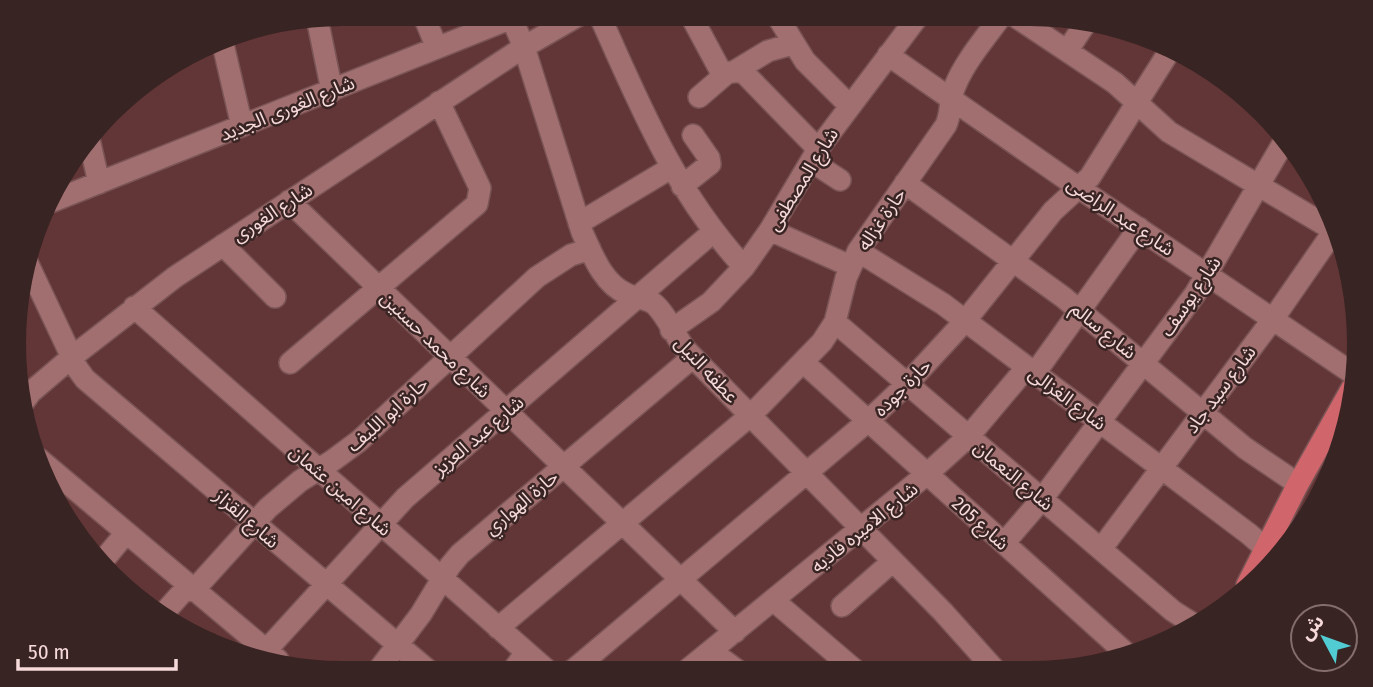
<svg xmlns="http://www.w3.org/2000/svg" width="1373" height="687" font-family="'Fira Sans Condensed','Noto Sans Arabic',sans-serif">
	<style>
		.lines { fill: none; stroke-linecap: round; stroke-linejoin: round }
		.minor-casing { stroke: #7a5455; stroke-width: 24 }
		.major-casing { stroke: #7a5455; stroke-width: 24 }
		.minor { stroke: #a16f6f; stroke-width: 21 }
		.major { stroke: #d0656b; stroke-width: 21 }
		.labels { text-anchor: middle; stroke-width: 5; stroke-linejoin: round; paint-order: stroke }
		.street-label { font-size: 19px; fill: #f6d9d9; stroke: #392424 }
	</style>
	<rect width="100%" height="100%" fill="#623536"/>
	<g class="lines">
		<defs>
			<path id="minor" d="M423 14 437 48
				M599 14C640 106 675 192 744 267
				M690 14 720 70C729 76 736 68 745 74L818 149
				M776 14 805 61 849 105
				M1013 15 1115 83 1169 132 1340 234
				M317 18 332 91
				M512 19 524 47 582 232C592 254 603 284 627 294 635 298 645 298 653 303 665 312 675 336 685 349L943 612 995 670
				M222 40 242 126
				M1067 51 1085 24
				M888 55 1079 188 1355 375
				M735 71 768 51 793 44
				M699 97 727 73
				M89 139 99 183
				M811 161 840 180
				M905 183 1063 297 1245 448 1298 484
				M682 186 710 164 709 158 693 135
				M53 201 522 14
				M289 201 735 632
				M579 223 671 168
				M770 230 850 266
				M223 245 275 297
				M858 251 943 304 1249 534 1272 554
				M27 262 77 368 85 379 430 672
				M134 307 549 672
				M835 322 1173 611 1195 625
				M671 330 711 302 744 267 770 230 818 149 919 15
				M803 362 1128 655
				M290 363 477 204 480 188 439 102
				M1035 373 1139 228
				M22 404 31 392 72 357 175 277 524 47 581 14
				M39 459 278 660
				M1004 543 1042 499 1195 294 1285 140
				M1101 549 1273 319 1336 228
				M101 563 126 533
				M193 591 268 508 300 481 332 461 359 441 537 277 571 255 590 249
				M773 600 856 671
				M842 606 893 561
				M163 614 188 586
				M498 628 751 415 822 342 835 322 846 278 858 251 946 125C952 112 949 99 955 86 965 61 986 37 1002 15
				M711 651 738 671
				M261 656 405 498 713 232
				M686 671 927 474 969 436 1027 367
				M377 672 421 614 450 566 460 554 693 357
				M512 672 526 652
				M571 672 868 421 907 384 965 321 1053 211 1090 177 1172 47"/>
			<path id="major" d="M1247 585 1298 484 1352 388"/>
		</defs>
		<use href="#minor" class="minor-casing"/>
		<use href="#major" class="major-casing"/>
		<use href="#minor" class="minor"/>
		<use href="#major" class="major"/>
	</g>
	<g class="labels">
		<g class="street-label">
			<text transform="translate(287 108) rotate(-22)" y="7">شارع الغورى الجديد</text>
			<text transform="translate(802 179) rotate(-58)" y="7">شارع المصطفى</text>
			<text transform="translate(272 212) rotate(-33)" y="7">شارع الغورى</text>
			<text transform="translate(1121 216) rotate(34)" y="7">شارع عبد الراضى</text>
			<text transform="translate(881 219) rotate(-56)" y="7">حارة غزاله</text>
			<text transform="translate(1190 296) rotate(-56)" y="7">شارع يوسف</text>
			<text transform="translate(1104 330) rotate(39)" y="7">شارع سالم</text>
			<text transform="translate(436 344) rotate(44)" y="7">شارع محمد حسنين</text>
			<text transform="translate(707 369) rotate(47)" y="7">عطفه النيل</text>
			<text transform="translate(902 387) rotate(-45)" y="7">حارة جوده</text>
			<text transform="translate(1220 389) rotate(-53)" y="7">شارع سيد جاد</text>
			<text transform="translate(1068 398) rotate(37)" y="7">شارع الغزالى</text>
			<text transform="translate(387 414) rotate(-42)" y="7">حارة ابو الليف</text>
			<text transform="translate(478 435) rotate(-40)" y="7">شارع عبد العزيز</text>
			<text transform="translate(1014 475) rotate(40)" y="7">شارع النعمان</text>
			<text transform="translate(341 490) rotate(41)" y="7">شارع امين عثمان</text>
			<text transform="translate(521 502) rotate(-40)" y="7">حارة الهواري</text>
			<text transform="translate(247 518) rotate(41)" y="7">شارع القزاز</text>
			<text transform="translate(981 523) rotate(42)" y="7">شارع 205</text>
			<text transform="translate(864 527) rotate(-39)" y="7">شارع الاميره فاديه</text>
		</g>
	</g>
	<path d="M0 0H1373V687H0ZM343 26H1030A317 317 0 0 1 1347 343V344A317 317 0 0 1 1030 661H343A317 317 0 0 1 26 344V343A317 317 0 0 1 343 26Z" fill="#392424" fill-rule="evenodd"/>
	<g transform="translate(1324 638) rotate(311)"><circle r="33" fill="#392424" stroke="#856c6c" stroke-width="2"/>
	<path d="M0-5L12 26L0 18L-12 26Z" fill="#51ccd2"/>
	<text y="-10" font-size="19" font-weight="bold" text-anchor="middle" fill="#f6d9d9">ش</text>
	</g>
	<path d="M18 659v10h158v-10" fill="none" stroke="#f6d9d9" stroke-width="3.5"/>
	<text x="28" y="659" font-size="21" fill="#f6d9d9" stroke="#392424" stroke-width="5" paint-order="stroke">50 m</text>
</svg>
